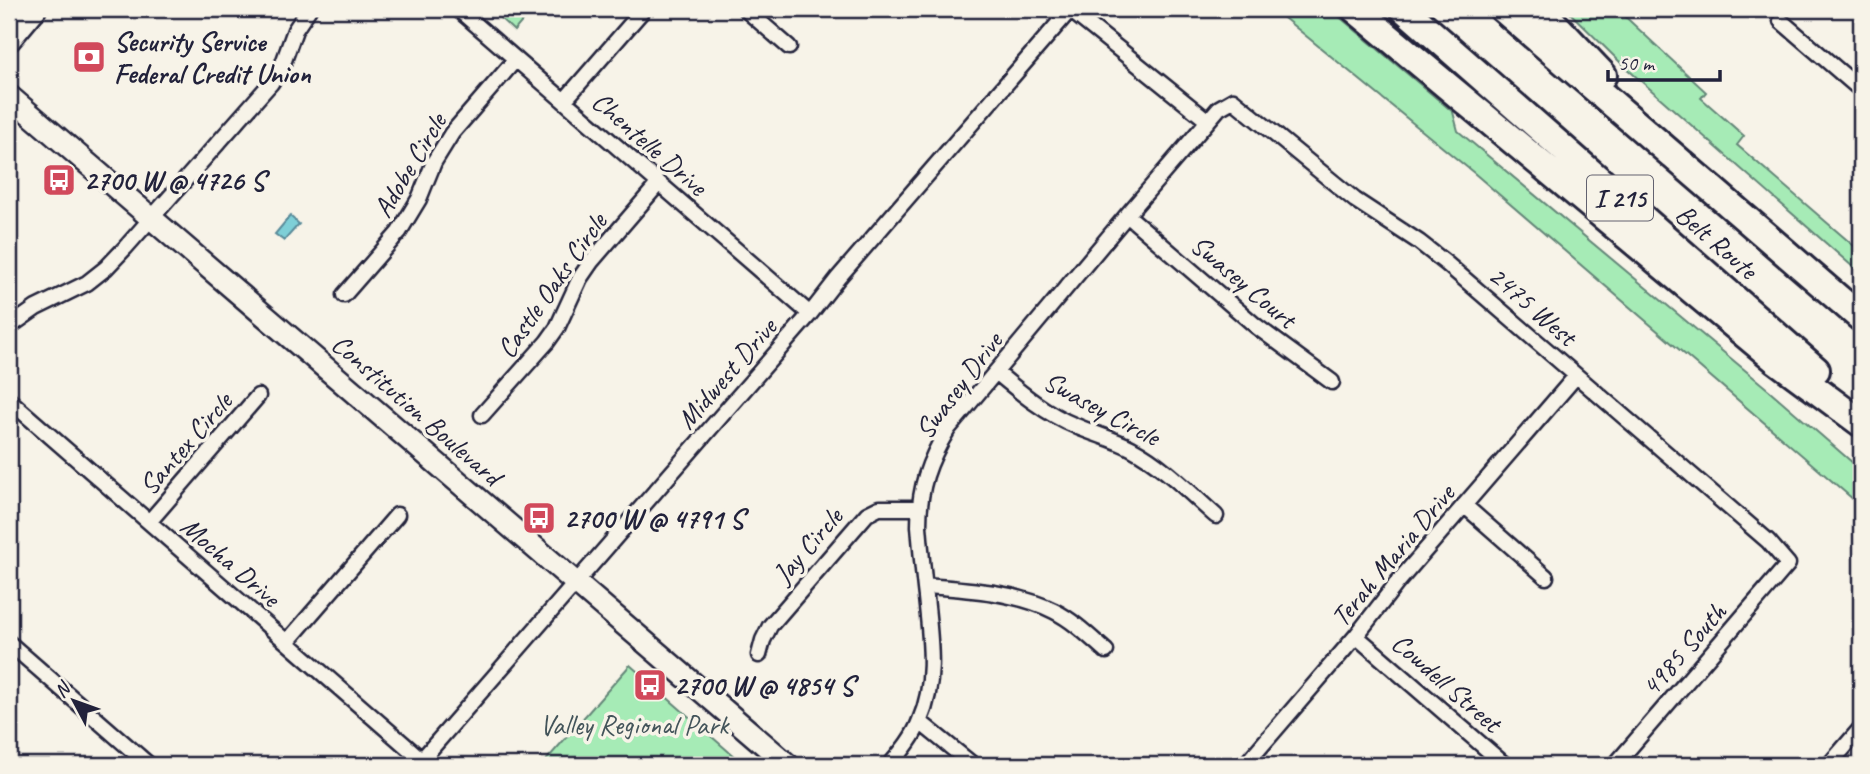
<svg xmlns="http://www.w3.org/2000/svg" width="1870" height="774" font-family="Caveat,sans-serif">
	<style>
		.green { fill: #a6ebb6; stroke: #648678; stroke-width: 2 }
		.water { fill: #7ecfd7; stroke: #598a99; stroke-width: 2 }
		.lines { fill: none; stroke-linecap: round; stroke-linejoin: round }
		.minor-casing { stroke: #22223b; stroke-width: 19 }
		.secondary-casing { stroke: #22223b; stroke-width: 26 }
		.primary-casing { stroke: #22223b; stroke-width: 28 }
		.motorway-casing { stroke: #22223b; stroke-width: 32 }
		.minor { stroke: #f7f3e8; stroke-width: 14 }
		.secondary { stroke: #f7f3e8; stroke-width: 21 }
		.primary { stroke: #f7f3e8; stroke-width: 23 }
		.motorway { stroke: #f7f3e8; stroke-width: 26 }
		.labels { text-anchor: middle; stroke-width: 7; stroke-linejoin: round; paint-order: stroke }
		.shield { fill: #f7f3e8; stroke: #62616f; stroke-width: 2 }
		.shield-label { font-size: 26px; font-weight: bold; fill: #22223b }
		.poi-label { font-size: 28px; font-weight: bold; fill: #22223b; stroke: #f7f3e8; text-anchor: start }
		.street-label { font-size: 28px; fill: #22223b; stroke: #f7f3e8 }
		.park-label { font-size: 28px; fill: #43545a; stroke: #f7f3e8 }
	</style>
	<rect width="100%" height="100%" fill="#f7f3e8"/>
	<filter id="ink" filterUnits="userSpaceOnUse"><feTurbulence type="fractalNoise" baseFrequency=".0143" numOctaves="2"/><feDisplacementMap in="SourceGraphic" scale="14" xChannelSelector="R" yChannelSelector="G"/><feConvolveMatrix kernelMatrix="1 2 1 2 8 2 1 2 1" color-interpolation-filters="sRGB"/></filter>
	<g filter="url(#ink)">
		<path class="green" d="M507 9H516L526 17 514 31 499 17Z
			M1273 9H1318L1325 15 1330 9 1453 112 1458 131 1770 391 1861 470V506L1474 173Z
			M1566 9H1617L1706 92 1701 98 1744 136 1737 145 1861 252V274L1625 67Z
			M630 665 744 765H542Z"/>
		<path class="water" d="M290 216 299 224 284 241 275 234Z"/>
		<g class="lines">
			<defs>
				<path id="minor" d="M458 9 810 314
					M745 9 789 47
					M1069 9 1208 121
					M1781 21 1861 90
					M564 101 644 9
					M1127 215 1256 326 1332 382
					M344 295 399 232 419 199 434 162 452 133 516 59
					M9 327 36 308 87 283 106 268 125 248 271 83 282 66 295 30 309 9
					M996 372C1021 393 1046 414 1076 426 1094 434 1114 439 1131 448 1163 465 1189 492 1216 516
					M9 400 422 760
					M482 415 547 342 557 328 580 278 591 262 659 183
					M1464 505 1546 577
					M149 522 258 396
					M925 586C966 589 1017 592 1054 611 1074 621 1090 637 1106 651
					M1356 636 1505 765
					M287 642 397 515
					M9 643 149 765
					M759 655 763 640 770 626 867 514 879 508H919
					M920 722 973 765
					M417 765 810 314 838 278 1070 10
					M890 765C901 752 914 737 920 720 937 681 930 638 926 597 923 573 921 550 919 526 919 488 928 462 948 429L1127 215 1219 108 1233 100 1355 200 1419 242 1447 264 1768 541 1788 564 1615 765
					M1245 765 1356 636 1397 583 1576 376
					M1829 765 1861 728"/>
				<path id="secondary" d="M9 96 788 765"/>
				<path id="primary" d="M9 39 34 9"/>
				<path id="motorway" d="M1355 9 1776 360 1861 423
					M1404 9 1816 370
					M1503 9 1861 318
					M1540 9 1603 75"/>
			</defs>
			<use href="#minor" class="minor-casing"/>
			<use href="#secondary" class="secondary-casing"/>
			<use href="#primary" class="primary-casing"/>
			<use href="#motorway" class="motorway-casing"/>
			<use href="#minor" class="minor"/>
			<use href="#secondary" class="secondary"/>
			<use href="#primary" class="primary"/>
			<use href="#motorway" class="motorway"/>
		</g>
	</g>
	<defs>
		<symbol id="bank-square" viewBox="-11 -11 22 22"><rect x="-9" y="-9" width="18" height="18" rx="4" fill="#d1495b" stroke="#f7f3e8"/><path d="M-6-4H6V4H-6ZM0-2.3a2.3 2.3 0 1 0 0 4.6a2.3 2.3 0 1 0 0-4.6Z" fill="#fff"/></symbol>
		<symbol id="bus-square" viewBox="-11 -11 22 22"><rect x="-9" y="-9" width="18" height="18" rx="4" fill="#d1495b" stroke="#f7f3e8"/><path d="M-5-6H5V4H4V6H2V4H-2V6H-4V4H-5ZM-3.5-4V0h7V-4ZM-3.5 1.2v1.5H-2V1.2ZM2 1.2v1.5H3.5V1.2Z" fill="#fff"/></symbol>
	</defs>
	<g fill-rule="evenodd">
		<use href="#bank-square" x="70" y="38" width="38" height="38"/>
		<use href="#bus-square" x="40" y="161" width="38" height="38"/>
		<use href="#bus-square" x="520" y="499" width="38" height="38"/>
		<use href="#bus-square" x="631" y="666" width="38" height="38"/>
	</g>
	<g class="labels">
		<rect class="shield" x="1587" y="175.5" width="66" height="45" rx="5"/>
		<g class="shield-label">
			<text x="1620" y="207">I 215</text>
		</g>
		<g class="poi-label">
			<text x="114" y="51">Security Service<tspan x="114" dy="32">Federal Credit Union</tspan></text>
			<text x="84" y="190">2700 W @ 4726 S</text>
			<text x="564" y="528">2700 W @ 4791 S</text>
			<text x="674" y="695">2700 W @ 4854 S</text>
		</g>
		<g class="street-label">
			<text transform="translate(650 143) rotate(41)" y="10">Chentelle Drive</text>
			<text transform="translate(409 165) rotate(-59)" y="10">Adobe Circle</text>
			<text transform="translate(1717 241) rotate(41)" y="10">Belt Route</text>
			<text transform="translate(1244 281) rotate(40)" y="10">Swasey Court</text>
			<text transform="translate(551 285) rotate(-55)" y="10">Castle Oaks Circle</text>
			<text transform="translate(1533 305) rotate(41)" y="10">2475 West</text>
			<text transform="translate(726 373) rotate(-49)" y="10">Midwest Drive</text>
			<text transform="translate(958 385) rotate(-53)" y="10">Swasey Drive</text>
			<text transform="translate(1102 408) rotate(28)" y="10">Swasey Circle</text>
			<text transform="translate(417 409) rotate(41)" y="10">Constitution Boulevard</text>
			<text transform="translate(185 443) rotate(-49)" y="10">Santex Circle</text>
			<text transform="translate(807 545) rotate(-49)" y="10">Jay Circle</text>
			<text transform="translate(1392 555) rotate(-50)" y="10">Terah Maria Drive</text>
			<text transform="translate(231 561) rotate(41)" y="10">Mocha Drive</text>
			<text transform="translate(1683 649) rotate(-49)" y="10">4985 South</text>
			<text transform="translate(1447 682) rotate(41)" y="10">Cowdell Street</text>
		</g>
		<g class="park-label">
			<text x="634" y="734">Valley Regional Park</text>
		</g>
	</g>
	<rect width="1870" height="774" fill="none" stroke="#f7f3e8" stroke-width="35"/>
	<rect x="18" y="18" width="1835" height="739" fill="none" stroke="#22223b" stroke-width="2.5" filter="url(#ink)"/>
	<g transform="translate(74 701) rotate(311)" stroke="#f7f3e8" stroke-width="5" paint-order="stroke">
	<path d="M0-5L12 26L0 18L-12 26Z" fill="#22223b"/>
	<text y="-10" font-size="19" font-weight="bold" text-anchor="middle" fill="#22223b">N</text>
	</g>
	<path d="M1608 70v10h112v-10" fill="none" stroke="#22223b" stroke-width="3.5"/>
	<text x="1618" y="70" font-size="21" fill="#22223b" stroke="#f7f3e8" stroke-width="5" paint-order="stroke">50 m</text>
</svg>
